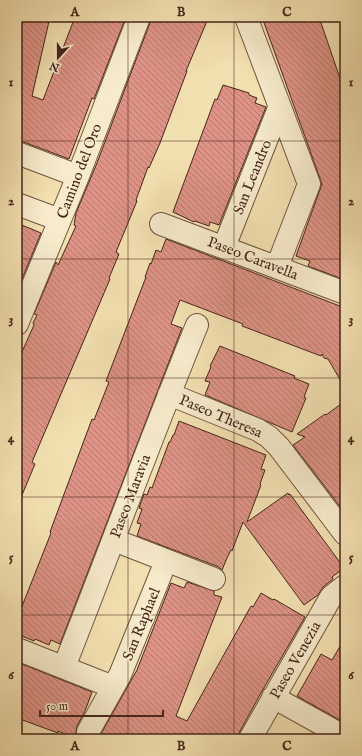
<svg xmlns="http://www.w3.org/2000/svg" width="362" height="756" font-family="'IM FELL English',serif">
	<style>
		.building { fill: url(#building-back-hatch); stroke: #452519 }
		.lines { fill: none; stroke-linecap: round; stroke-linejoin: round }
		.minor-casing { stroke: #70543f; stroke-width: 24 }
		.minor { stroke: #f7ebcc; stroke-width: 22 }
		.grid { fill: none; stroke: #452519; stroke-width: 1; stroke-opacity: 0.55 }
		.labels { text-anchor: middle; stroke-width: 3; stroke-linejoin: round; paint-order: stroke }
		.street-label { font-size: 15px; fill: #452519; stroke: #f7ebcc }
		.neatline { fill: none; stroke: #452519; stroke-width: 1.5 }
		.grid-label { font-size: 13px; text-anchor: middle; font-weight: bold; fill: #452519 }
	</style>
	<defs>
		<pattern id="building-back-hatch" width="6" height="6" patternUnits="userSpaceOnUse"><rect width="6" height="6" fill="#de9386"/><path d="M-1 5l2 2M0 0l6 6M5-1l2 2" fill="none" stroke="#b6786d"/></pattern>
	</defs>
	<rect width="100%" height="100%" fill="#f3e0b1"/>
	<filter id="stains"><feTurbulence type="fractalNoise" baseFrequency=".005" numOctaves="4"/><feColorMatrix values="0 0 0 0 .2 0 0 0 0 .09 0 0 0 0 .02 0 0 0 .5 -.17"/></filter>
	<radialGradient id="worn" r=".72"><stop offset=".6" stop-color="#630" stop-opacity="0"/><stop offset="1" stop-color="#630" stop-opacity=".3"/></radialGradient>
	<path class="building" d="M17 17H50L32 96 43 100 75 17H126L94 99 92 98 69 159 21 141H17Z
		M154 17H206L205 20 207 21 186 71H187L160 143 149 168 148 167 136 200 137 201 116 252 119 254 109 278 110 279 32 462 35 464 17 507V363L34 325 33 323 37 315 34 314 56 262 58 265 76 226 74 225 76 213 97 163 151 20H153Z
		M262 17H319L345 93V280L308 266 310 261 296 256 322 184Z
		M223 85 249 93V95L257 98 255 103 266 107 219 225 210 222 209 226 195 221 194 222 173 212 215 99 217 100Z
		M17 223 41 233 17 291Z
		M166 239 345 308V388L328 359 324 358 322 354 321 356 242 326 243 324 180 300 171 324 182 328 60 644 51 640 49 645 35 639 34 641 17 634V619L51 533 50 532 92 419 94 420 109 382 106 381 146 277H145L150 263 151 264 156 250 161 252Z
		M220 346 295 376 294 378 309 384 304 397 306 398 292 432 205 395 210 382 205 381 211 367 210 366Z
		M345 401V513L293 445 305 437 297 434 325 414 326 415Z
		M179 421 266 455 261 469 265 470 260 484 261 485 247 522 288 493 289 495 290 494 344 568 332 577 333 579 323 587 318 595 304 605 243 522 232 551 231 550 227 558 222 570 219 567 137 536 141 524 137 523 142 509 139 508 144 494 147 495 150 487 152 488 169 442H170L173 435H174Z
		M187 582 214 591V595L222 597 176 716 187 721 251 606 253 607 261 593 273 600 274 599 305 617 262 691 239 733 238 739H98L137 670 171 583 184 588Z
		M345 638V723L297 696 321 654 332 660Z
		M17 662 92 692 85 711 77 726 75 738 58 731V733L17 718Z"/>
	<g class="lines">
		<defs>
			<path id="minor" d="M246 17 309 184 277 267
				M17 153 78 176
				M17 204 60 220
				M161 224 345 293
				M224 247 279 108
				M17 324 78 176 139 17
				M169 394 258 430 269 437 279 447 345 534
				M114 540 214 579
				M17 649 113 687
				M64 667C109 553 151 438 197 325
				M273 697 345 737
				M88 732 120 675 166 561
				M250 739 331 597 345 586"/>
		</defs>
		<use href="#minor" class="minor-casing"/>
		<use href="#minor" class="minor"/>
	</g>
	<path class="grid" d="M128 17V739M234 17V739M17 141H345M17 259H345M17 378H345M17 497H345M17 615H345"/>
	<g class="labels">
		<g class="street-label">
			<text transform="translate(79 171) rotate(-69)" y="5">Camino del Oro</text>
			<text transform="translate(252 177) rotate(-68)" y="5">San Leandro</text>
			<text transform="translate(253 258) rotate(21)" y="5">Paseo Caravella</text>
			<text transform="translate(221 416) rotate(23)" y="5">Paseo Theresa</text>
			<text transform="translate(130 496) rotate(-69)" y="5">Paseo Maravia</text>
			<text transform="translate(141 624) rotate(-68)" y="5">San Raphael</text>
			<text transform="translate(295 660) rotate(-60)" y="5">Paseo Venezia</text>
		</g>
	</g>
	<rect width="362" height="756" fill="none" stroke="#f3e0b1" stroke-width="44"/>
	<g transform="translate(58 58) rotate(201)" stroke="#f7ebcc" stroke-width="3" paint-order="stroke">
	<path d="M0-3L7 15L0 10L-7 15Z" fill="#452519"/>
	<text y="-6" font-size="11" font-weight="bold" text-anchor="middle" fill="#452519">N</text>
	</g>
	<path d="M40 710v6h123v-6" fill="none" stroke="#452519" stroke-width="2"/>
	<text x="46" y="710" font-size="12" fill="#452519" stroke="#f7ebcc" stroke-width="3" paint-order="stroke">50 m</text>
	<rect x="22" y="22" width="318" height="712" class="neatline"/>
	<g class="grid-label">
		<text x="75" y="16">A</text>
		<text x="181" y="16">B</text>
		<text x="287" y="16">C</text>
		<text x="11" y="86">1</text>
		<text x="351" y="86">1</text>
		<text x="11" y="205">2</text>
		<text x="351" y="205">2</text>
		<text x="11" y="323">3</text>
		<text x="351" y="323">3</text>
		<text x="11" y="442">4</text>
		<text x="351" y="442">4</text>
		<text x="11" y="561">5</text>
		<text x="351" y="561">5</text>
		<text x="11" y="679">6</text>
		<text x="351" y="679">6</text>
		<text x="75" y="750">A</text>
		<text x="181" y="750">B</text>
		<text x="287" y="750">C</text>
	</g>
	<rect width="100%" height="100%" filter="url(#stains)"/>
	<rect width="100%" height="100%" fill="url(#worn)"/>
</svg>
